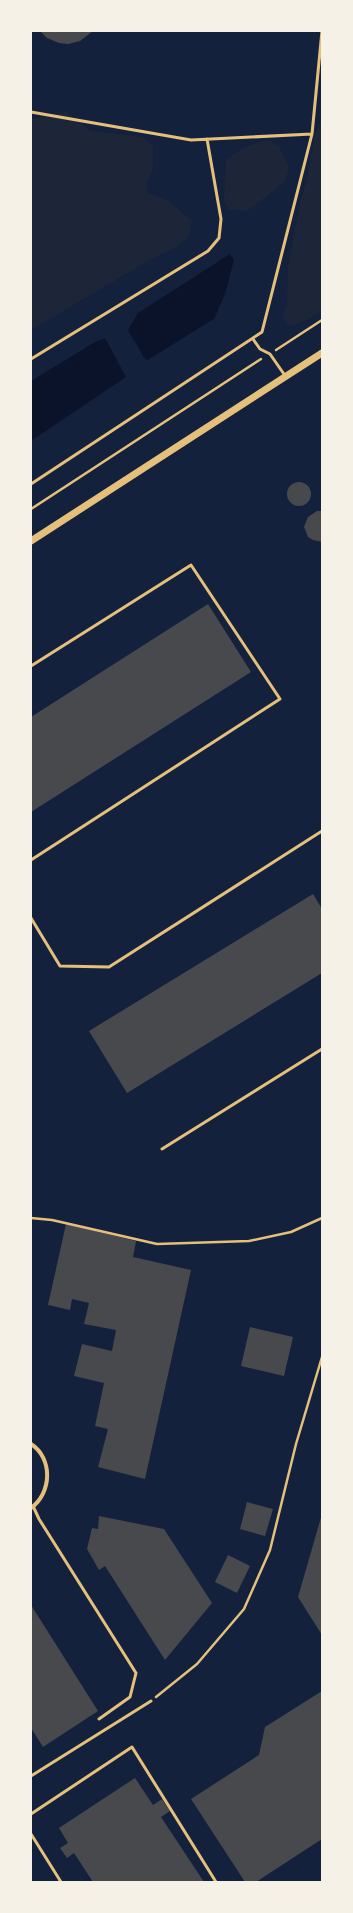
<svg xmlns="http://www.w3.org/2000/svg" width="353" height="1913" font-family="Ubuntu,sans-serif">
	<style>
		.green { fill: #1d2539 }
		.water { fill: #0b132b }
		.building { fill: #48494c }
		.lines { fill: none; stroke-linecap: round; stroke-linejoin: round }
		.path { stroke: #e5c07b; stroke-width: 2.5 }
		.service { stroke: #e5c07b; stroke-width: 3 }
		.minor { stroke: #e5c07b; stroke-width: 4 }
		.tertiary { stroke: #e5c07b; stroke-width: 7 }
	</style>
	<rect width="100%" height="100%" fill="#14213d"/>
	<path class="green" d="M66 112 91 131 143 137 153 147V168L146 186 148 193C166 197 179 209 192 221L189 235 179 246 153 258 31 330V119Z
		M322 120V311L311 318 290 327 282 318 287 305 288 267 300 202 307 180 315 133Z
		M270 140 279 147 289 167 285 182 247 211 230 210 224 201 226 160C239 149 252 143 270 140Z"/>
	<path class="water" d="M230 254 234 260 225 294 214 319 146 361 128 330 138 313Z
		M105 338 126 377 31 441V381L95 342Z"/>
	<path class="building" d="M40 31H93L80 41 68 44 59 43 47 38Z
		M287 494a12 12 0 1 1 24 0a12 12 0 1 1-24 0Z
		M317 511H322V542L313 540 308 537 304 527 308 517Z
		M208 604 251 672 31 812V717Z
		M313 894 322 909V973L127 1093 89 1031Z
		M66 1224 136 1241 133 1257 191 1270 145 1479 98 1467 108 1429 95 1426 104 1383 74 1376 82 1344 112 1351 116 1330 84 1324 89 1303 72 1299 70 1310 48 1305Z
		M250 1327 293 1337 284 1376 241 1366Z
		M247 1502 273 1509 265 1536 240 1529Z
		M322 1514V1635L298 1597Z
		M99 1516 164 1529 212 1603 165 1660 105 1566 99 1570 87 1549 92 1528 98 1529Z
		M228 1555 250 1566 237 1593 215 1582Z
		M31 1605 98 1711 43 1747 31 1728Z
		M322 1691V1839L256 1882H245L191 1799 259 1755 265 1727Z
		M135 1778 153 1805 162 1799 170 1811 161 1817 204 1882H93L74 1853 67 1858 60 1848 68 1843 59 1828Z"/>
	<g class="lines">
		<path class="path" d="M276 350 322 320
			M31 509 261 359
			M31 1218 52 1220 157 1244 249 1241 291 1232 322 1218
			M156 1697 197 1664 244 1609 270 1550 296 1444 322 1357"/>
		<path class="service" d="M31 112 191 140 312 134
			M253 339 260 349 270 354 286 377
			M31 359 208 251 219 238 221 219 207 139
			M31 484 262 332 312 134 322 31
			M31 666 191 565 280 699 31 860
			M31 918 60 966 109 967 322 831
			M162 1149 322 1049
			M33 1506 39 1519 136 1673 130 1697 99 1719
			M31 1776 151 1701
			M31 1814 132 1747 216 1882
			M31 1834 61 1882"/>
		<path class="minor" d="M31 1444C53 1458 52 1493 31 1508"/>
		<path class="tertiary" d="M31 541 322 353"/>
	</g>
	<rect width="353" height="1913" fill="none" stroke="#f6f1e7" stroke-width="64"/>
</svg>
